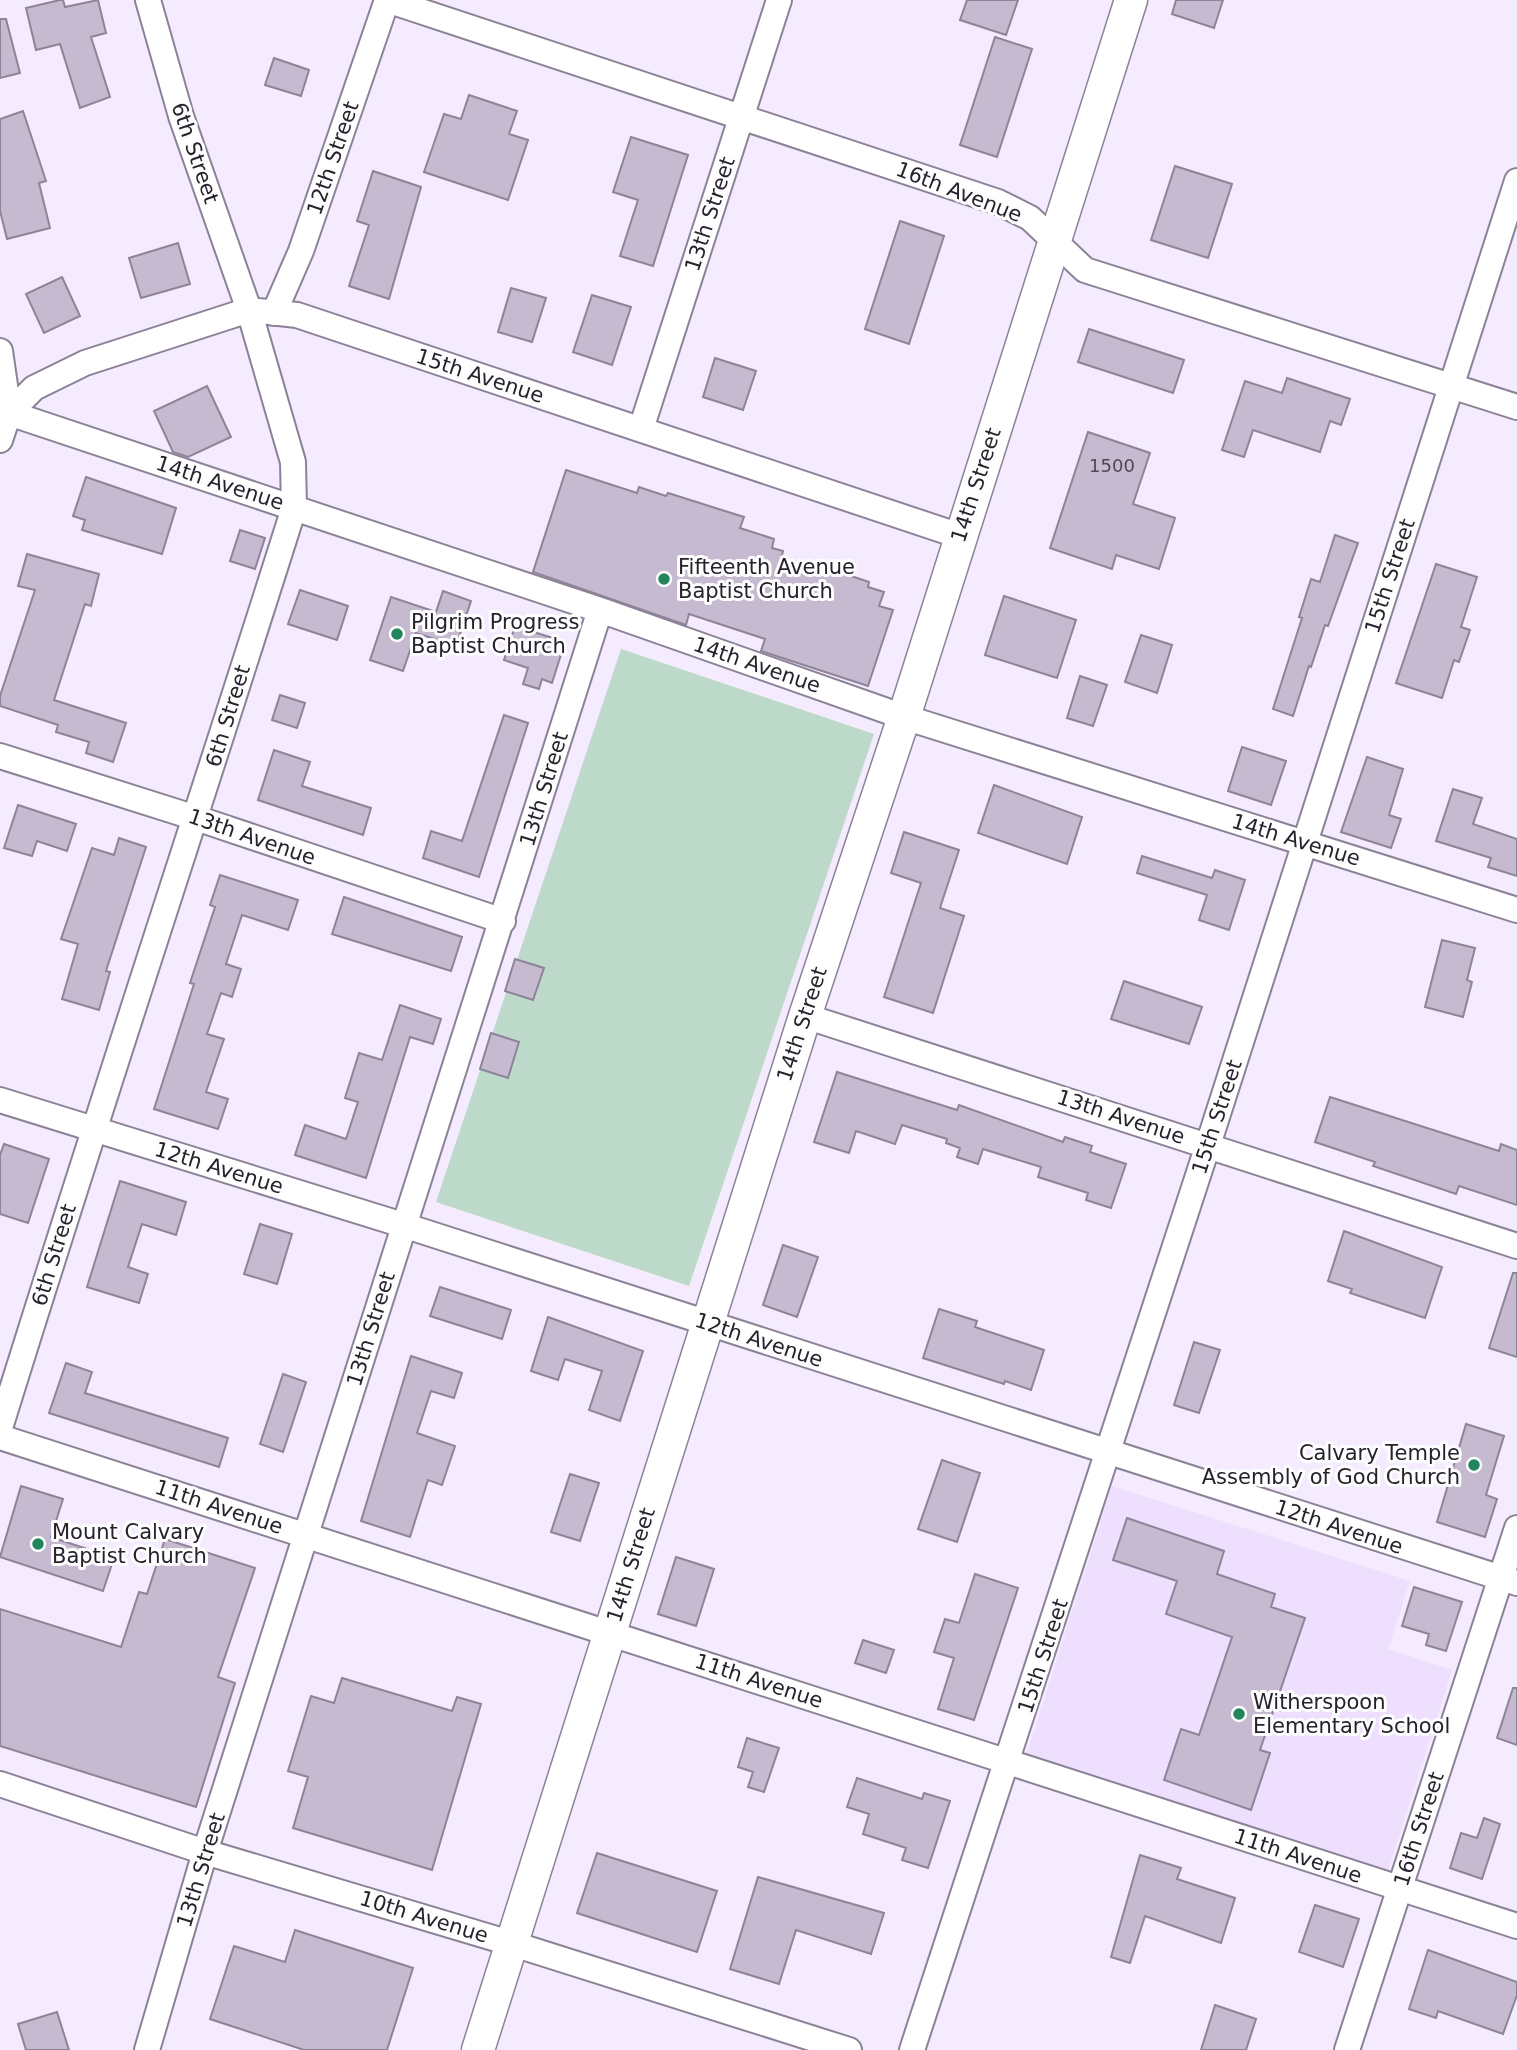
<svg xmlns="http://www.w3.org/2000/svg" width="1517" height="2050" font-family="'DejaVu Sans',sans-serif">
	<style>
		.built { fill: #eddffd }
		.green { fill: #bdd9ca }
		.building { fill: #c5bad0; stroke: #8e8499; stroke-width: 2 }
		.lines { fill: none; stroke-linecap: round; stroke-linejoin: round }
		.minor-casing { stroke: #8c8297; stroke-width: 28 }
		.major-casing { stroke: #8c8297; stroke-width: 35 }
		.minor { stroke: #fff; stroke-width: 24 }
		.major { stroke: #fff; stroke-width: 32 }
		.poi-dot { fill: #23855e; stroke: #fdfdfd; stroke-width: 2.5 }
		.labels { text-anchor: middle; stroke-width: 6; stroke-linejoin: round; paint-order: stroke }
		.number-label { font-size: 18px; fill: #4e4854 }
		.street-label { font-size: 21px; fill: #26222b; stroke: #fdfdfd }
		.poi-label { font-size: 21px; fill: #26222b; stroke: #fdfdfd; text-anchor: start }
	</style>
	<rect width="100%" height="100%" fill="#f4ebfe"/>
	<path class="built" d="M1112 1486 1410 1581 1388 1649 1452 1670 1387 1874 1025 1759Z"/>
	<path class="green" d="M621 649 874 734 689 1286 436 1202Z"/>
	<path class="building" d="M60 0H63L65 7 98 0 106 33 91 37 110 97 80 108 60 44 36 50 26 8Z
		M967 0H1018L1006 35 960 20Z
		M1176 0H1223L1214 28 1172 14Z
		M0 19H6L20 73 0 78Z
		M995 37 1032 49 997 157 960 145Z
		M274 58 309 70 301 96 265 85Z
		M469 95 517 111 509 134 528 140 508 200 424 172 444 114 461 119Z
		M23 111 46 181 39 183 50 228 7 239 0 211V119Z
		M631 137 688 155 653 266 620 256 638 200 613 192Z
		M1175 166 1232 184 1208 258 1151 240Z
		M373 171 421 187 389 299 349 286 369 225 357 221Z
		M900 221 944 236 909 344 865 329Z
		M178 243 190 284 141 298 129 258Z
		M62 277 80 316 44 333 26 294Z
		M511 288 546 298 532 342 498 332Z
		M592 295 631 307 612 365 573 352Z
		M1089 329 1184 360 1173 393 1078 362Z
		M715 358 756 371 743 410 703 397Z
		M1287 378 1350 399 1341 425 1330 421 1320 452 1253 430 1244 457 1222 450 1245 381 1282 393Z
		M207 386 231 437 188 457 173 452 154 411Z
		M1088 432 1150 453 1133 504 1175 518 1159 569 1116 555 1112 569 1050 548Z
		M566 470 637 493 639 487 666 496 668 493 744 517 740 528 774 539 772 548 783 551 781 559 819 571 821 566 869 582 868 587 884 592 879 606 893 610 868 686 761 651 765 639 689 614 686 625 533 572Z
		M86 477 176 508 162 554 82 530 85 520 73 516Z
		M240 530 265 538 255 569 230 561Z
		M1335 535 1358 543 1328 626 1325 625 1311 667 1309 666 1293 716 1273 709 1302 618 1299 617 1311 579 1320 582Z
		M27 554 99 574 91 606 85 604 54 700 126 723 113 762 86 753 89 742 56 732 58 725 0 706V696L35 590 18 586Z
		M1436 564 1477 577 1461 627 1470 630 1459 662 1454 660 1442 698 1396 683Z
		M300 590 348 606 337 640 288 624Z
		M443 591 471 601 456 646 416 633 403 671 370 660 391 597 436 612Z
		M1004 596 1076 620 1057 678 985 655Z
		M515 626 565 642 552 683 542 679 539 689 523 684 528 668 504 660Z
		M1141 635 1172 645 1157 693 1125 682Z
		M1080 676 1107 685 1093 726 1067 718Z
		M280 695 305 703 297 728 272 720Z
		M504 715 528 723 479 877 423 858 431 831 462 841Z
		M1242 747 1286 761 1271 805 1228 791Z
		M274 750 310 762 302 786 371 808 363 835 258 800Z
		M1367 757 1403 769 1389 815 1401 819 1391 848 1341 832Z
		M994 785 1082 817 1067 864 978 833Z
		M1453 789 1482 798 1473 824 1517 839V876L1488 867 1491 858 1436 841Z
		M18 805 76 824 67 851 37 841 32 856 4 848Z
		M904 832 959 850 940 908 964 916 933 1013 884 997 921 883 891 873Z
		M119 838 146 847 106 971 110 972 99 1010 62 999 78 944 61 939 92 848 114 855Z
		M1142 856 1212 878 1215 870 1245 880 1229 930 1199 920 1207 895 1137 873Z
		M220 875 298 900 288 930 242 915 226 964 241 969 232 997 221 993 207 1034 224 1039 206 1092 228 1099 218 1129 154 1109 194 984 190 983 215 907 210 905Z
		M344 897 462 937 451 971 332 934Z
		M1442 940 1475 948 1467 980 1472 982 1463 1017 1425 1007Z
		M515 959 544 968 533 1000 505 991Z
		M1124 981 1202 1007 1189 1044 1111 1019Z
		M400 1005 441 1019 433 1044 410 1037 366 1178 295 1155 305 1125 346 1139 358 1102 345 1098 359 1053 382 1060Z
		M491 1033 519 1042 508 1078 480 1069Z
		M837 1072 957 1110 959 1105 1063 1142 1065 1137 1092 1146 1090 1152 1126 1164 1111 1208 1086 1200 1088 1193 1038 1177 1041 1167 983 1149 978 1164 957 1157 960 1148 946 1143 947 1139 902 1125 895 1144 856 1131 849 1153 814 1142Z
		M1330 1097 1499 1151 1501 1144 1517 1150V1205L1459 1186 1456 1194 1373 1166 1375 1162 1315 1142Z
		M4 1144 49 1159 28 1223 0 1214V1155Z
		M120 1181 186 1202 176 1235 142 1224 128 1267 148 1274 139 1303 87 1287Z
		M260 1224 292 1234 277 1284 244 1274Z
		M1344 1231 1442 1267 1425 1318 1350 1293 1352 1289 1328 1281Z
		M783 1245 818 1257 797 1317 763 1305Z
		M1513 1273H1517V1357L1489 1348Z
		M440 1287 511 1310 502 1339 430 1316Z
		M939 1309 977 1321 975 1327 1044 1350 1031 1390 1005 1381 1004 1384 923 1358Z
		M548 1317 643 1351 620 1421 589 1410 602 1371 565 1359 558 1380 531 1371Z
		M1194 1342 1220 1350 1199 1413 1174 1405Z
		M411 1356 462 1373 454 1398 431 1391 417 1433 455 1446 442 1485 428 1480 410 1537 361 1521Z
		M66 1363 92 1372 85 1393 228 1438 219 1467 49 1413Z
		M283 1374 306 1382 283 1452 260 1444Z
		M1466 1424 1504 1436 1486 1495 1497 1499 1485 1537 1437 1522Z
		M942 1460 980 1473 957 1542 918 1529Z
		M570 1474 599 1483 580 1541 551 1532Z
		M21 1486 63 1499 51 1537 114 1558 103 1591 0 1557Z
		M1127 1518 1224 1551 1217 1574 1275 1594 1271 1607 1305 1618 1260 1750 1270 1753 1251 1810 1164 1780 1181 1729 1199 1735 1232 1637 1166 1614 1177 1581 1113 1560Z
		M165 1539 255 1568 218 1677 235 1683 196 1807 0 1746V1609L121 1647 139 1592 147 1594Z
		M676 1557 714 1569 696 1626 658 1614Z
		M975 1574 1018 1588 974 1720 938 1709 954 1658 934 1652 945 1619 959 1623Z
		M1414 1587 1462 1602 1446 1651 1426 1645 1429 1634 1402 1626Z
		M863 1640 894 1650 886 1673 855 1663Z
		M342 1678 452 1711 457 1697 481 1704 432 1870 293 1828 308 1777 288 1771 311 1696 334 1703Z
		M1513 1688H1517V1745L1497 1738Z
		M747 1738 779 1748 764 1792 748 1787 753 1772 738 1767Z
		M857 1778 922 1799 924 1793 950 1801 928 1868 902 1860 906 1848 863 1834 869 1814 847 1807Z
		M1484 1818 1500 1824 1482 1879 1450 1868 1461 1833 1477 1838Z
		M597 1853 717 1891 697 1952 577 1913Z
		M1140 1855 1181 1868 1177 1879 1235 1898 1221 1943 1145 1916 1130 1963 1111 1957Z
		M758 1877 884 1913 871 1954 796 1930 779 1984 730 1969Z
		M1315 1905 1359 1919 1343 1967 1299 1952Z
		M295 1930 413 1968 387 2050H304L210 2019 234 1946 285 1962Z
		M1428 1950 1517 1982V1995L1503 2034 1438 2011 1436 2018 1409 2009Z
		M1215 2005 1256 2019 1246 2050H1201Z
		M57 2012 69 2050H26L18 2024Z"/>
	<g class="lines">
		<defs>
			<path id="minor" d="M387 0 998 202 1030 218 1085 270 1517 407
				M274 313 301 251 387 0
				M0 351 9 413 0 440
				M0 410 600 610 904 717 1517 910
				M9 413 34 388 85 363 249 310 297 315 960 536
				M641 429 779 0
				M0 756 196 818 503 921
				M805 1016 1517 1246
				M0 1100 403 1225 1517 1583
				M0 1428C95 1121 197 815 294 508L293 462 249 310 181 116 148 0
				M0 1437 1517 1926
				M0 1784 205 1852 510 1943 849 2050
				M147 2050 205 1852 600 610
				M912 2050 1208 1145 1517 181
				M1347 2050 1517 1528"/>
			<path id="major" d="M478 2050 805 1016 904 717 1131 0"/>
		</defs>
		<use href="#minor" class="minor-casing"/>
		<use href="#major" class="major-casing"/>
		<use href="#minor" class="minor"/>
		<use href="#major" class="major"/>
	</g>
	<g class="poi-dot">
		<circle cx="664" cy="579" r="7"/>
		<circle cx="397" cy="634" r="7"/>
		<circle cx="1474" cy="1465" r="7"/>
		<circle cx="38" cy="1544" r="7"/>
		<circle cx="1239" cy="1714" r="7"/>
	</g>
	<g class="labels">
		<g class="number-label">
			<text x="1112" y="472">1500</text>
		</g>
		<g class="street-label">
			<text transform="translate(195 153) rotate(71)" y="7">6th Street</text>
			<text transform="translate(333 158) rotate(-71)" y="7">12th Street</text>
			<text transform="translate(959 192) rotate(21)" y="7">16th Avenue</text>
			<text transform="translate(710 214) rotate(-72)" y="7">13th Street</text>
			<text transform="translate(480 376) rotate(18)" y="7">15th Avenue</text>
			<text transform="translate(220 483) rotate(18)" y="7">14th Avenue</text>
			<text transform="translate(976 485) rotate(-72)" y="7">14th Street</text>
			<text transform="translate(1390 576) rotate(-72)" y="7">15th Street</text>
			<text transform="translate(757 665) rotate(19)" y="7">14th Avenue</text>
			<text transform="translate(228 716) rotate(-73)" y="7">6th Street</text>
			<text transform="translate(544 789) rotate(-73)" y="7">13th Street</text>
			<text transform="translate(252 837) rotate(19)" y="7">13th Avenue</text>
			<text transform="translate(1296 840) rotate(17)" y="7">14th Avenue</text>
			<text transform="translate(802 1024) rotate(-72)" y="7">14th Street</text>
			<text transform="translate(1121 1117) rotate(18)" y="7">13th Avenue</text>
			<text transform="translate(1217 1117) rotate(-72)" y="7">15th Street</text>
			<text transform="translate(219 1168) rotate(17)" y="7">12th Avenue</text>
			<text transform="translate(54 1255) rotate(-73)" y="7">6th Street</text>
			<text transform="translate(371 1329) rotate(-73)" y="7">13th Street</text>
			<text transform="translate(759 1340) rotate(18)" y="7">12th Avenue</text>
			<text transform="translate(219 1507) rotate(18)" y="7">11th Avenue</text>
			<text transform="translate(1339 1527) rotate(18)" y="7">12th Avenue</text>
			<text transform="translate(631 1565) rotate(-73)" y="7">14th Street</text>
			<text transform="translate(1043 1656) rotate(-72)" y="7">15th Street</text>
			<text transform="translate(759 1681) rotate(18)" y="7">11th Avenue</text>
			<text transform="translate(1419 1829) rotate(-72)" y="7">16th Street</text>
			<text transform="translate(1298 1856) rotate(18)" y="7">11th Avenue</text>
			<text transform="translate(201 1870) rotate(-73)" y="7">13th Street</text>
			<text transform="translate(424 1917) rotate(17)" y="7">10th Avenue</text>
		</g>
		<g class="poi-label">
			<text x="678" y="574">Fifteenth Avenue<tspan x="678" dy="24">Baptist Church</tspan></text>
			<text x="411" y="629">Pilgrim Progress<tspan x="411" dy="24">Baptist Church</tspan></text>
			<text x="1460" y="1460" text-anchor="end">Calvary Temple<tspan x="1460" dy="24">Assembly of God Church</tspan></text>
			<text x="52" y="1539">Mount Calvary<tspan x="52" dy="24">Baptist Church</tspan></text>
			<text x="1253" y="1709">Witherspoon<tspan x="1253" dy="24">Elementary School</tspan></text>
		</g>
	</g>
</svg>
